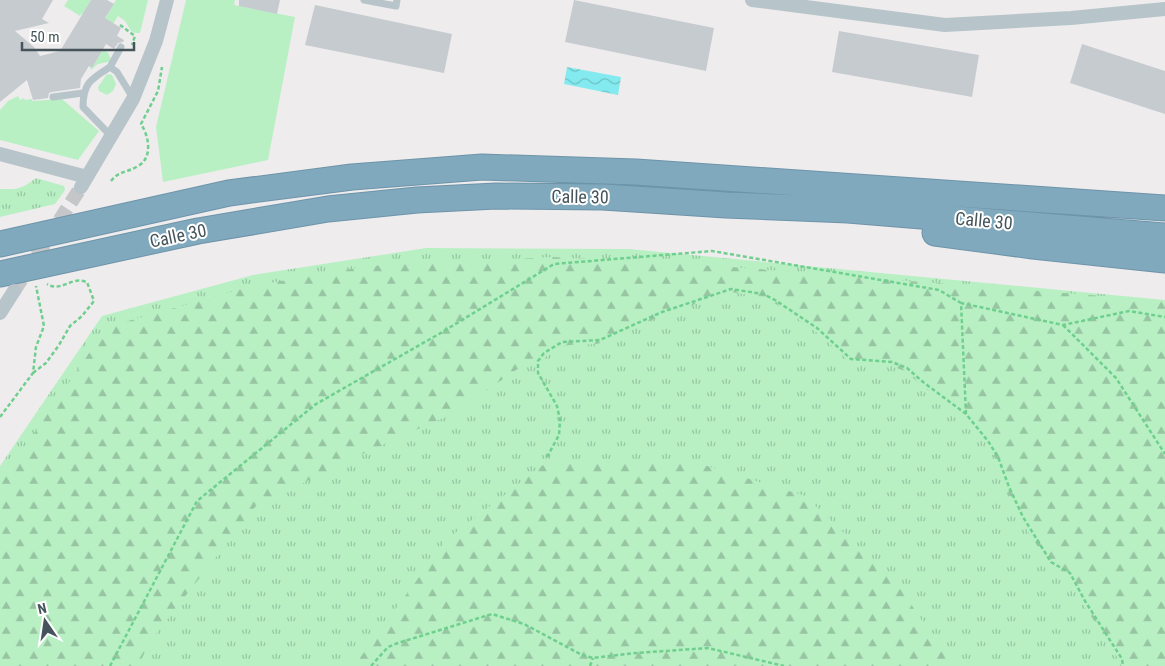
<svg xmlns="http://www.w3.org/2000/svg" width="1165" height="666" font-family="'Roboto Condensed',sans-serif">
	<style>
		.grass { fill: url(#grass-tufts) }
		.forest { fill: url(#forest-firs) }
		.garden { fill: #b8f0c4 }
		.water { fill: url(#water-waves) }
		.building { fill: #c6cbd0 }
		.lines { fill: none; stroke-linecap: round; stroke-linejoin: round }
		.minor-tunnel { stroke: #c4c6c8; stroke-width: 14; stroke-dasharray: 14 7; stroke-linecap: butt }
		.motorway-casing { stroke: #6d94a9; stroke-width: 27 }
		.path { stroke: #6fcf8f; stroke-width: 2.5; stroke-dasharray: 4 2.5; stroke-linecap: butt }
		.service { stroke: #b7c4ca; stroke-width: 7 }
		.minor { stroke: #b7c4ca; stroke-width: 14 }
		.motorway { stroke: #81a9be; stroke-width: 25 }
		.labels { text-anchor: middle; stroke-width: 4; stroke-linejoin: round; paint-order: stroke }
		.street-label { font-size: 18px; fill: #44545a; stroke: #fff }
	</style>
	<defs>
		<pattern id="grass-tufts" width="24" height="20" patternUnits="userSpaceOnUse" patternTransform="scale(1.25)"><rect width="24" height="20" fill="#b8f0c4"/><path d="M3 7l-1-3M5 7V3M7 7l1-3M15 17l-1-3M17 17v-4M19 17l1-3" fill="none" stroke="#97c5a2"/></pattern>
		<pattern id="forest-firs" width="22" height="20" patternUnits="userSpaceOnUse" patternTransform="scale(1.25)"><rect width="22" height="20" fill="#b8f0c4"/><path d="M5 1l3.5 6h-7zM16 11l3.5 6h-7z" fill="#97c5a2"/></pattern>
		<pattern id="water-waves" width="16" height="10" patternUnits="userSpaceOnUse" patternTransform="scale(1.25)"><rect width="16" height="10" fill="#83ebef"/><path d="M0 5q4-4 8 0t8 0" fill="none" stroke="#6dc1c5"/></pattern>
	</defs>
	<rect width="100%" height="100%" fill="#efeced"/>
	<path class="grass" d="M36 178 64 186 65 190 55 204 0 217V189C19 189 20 190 36 178Z
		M426 248 629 249 1165 300V666H0V466L102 316 253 275Z"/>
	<path class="forest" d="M553 257 731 267 1165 301V666H1120L1119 660 1082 602 1067 575 1049 564 1038 547 1020 519 1006 488 995 458 986 443 963 416 921 385 905 371 891 366 850 362 814 330 773 302 762 297 731 292 663 315 601 343C577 348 558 337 541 363L522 366 452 414 373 449 256 506 151 640 138 666H0V483L107 327 252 286 368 266Z
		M551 459 704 465 805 496 897 583 952 666H354L446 540Z"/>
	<path class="garden" d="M68 0H91L83 14 82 13 80 16 64 6Z
		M116 0H148L140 33C129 34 130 27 125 21 123 19 120 18 118 16L110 29 102 24Z
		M186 0H235L234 5 295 17 268 160 163 182 156 127Z
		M103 49 108 53 112 61 98 64 91 70 90 67 92 68Z
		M107 74 112 75 116 84 113 91 107 95 99 91 98 87Z
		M18 96 20 100 24 98 25 100 32 99V101L62 99 99 131 78 160 0 140V110L8 101Z"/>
	<path class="water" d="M567 67 621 77 618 95 564 84Z"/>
	<path class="building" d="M0 0H53L42 19 49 23 15 31 34 47 40 56 60 51 91 0H107L114 4 105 18 121 28 117 36 124 40 123 42 118 43 114 49 106 44 92 68 89 66 81 79 80 88 52 92 49 93 48 98 33 100 27 80 0 102Z
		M239 0H280L277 14 239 6Z
		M574 0 714 28 706 71 565 42Z
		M315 5 452 34 444 73 305 45Z
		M839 31 979 55 972 97 832 72Z
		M1082 44 1165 71V114L1070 83Z"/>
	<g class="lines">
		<path class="minor-tunnel" d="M14 291 81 187"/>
		<defs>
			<path id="motorway" d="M935 233 1033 246 1165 260
				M0 244 229 193 352 177 482 167 636 172 1165 208
				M0 274 198 231 328 209 417 200 496 196 603 197 726 205 848 210 1165 236"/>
		</defs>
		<use href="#motorway" class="motorway-casing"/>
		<path class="path" d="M120 25 135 36 132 45
			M111 181C120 170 127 173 138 166 153 158 149 136 141 124L158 91 162 67
			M1063 325 1116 378 1165 454
			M33 373 46 363 59 345 70 326 82 316 94 301 87 282C83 281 79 280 75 281 64 284 57 290 47 284
			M966 414 961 303 1063 325 1129 311 1165 317
			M0 417 33 373 36 347 44 326 36 286
			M547 457 559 435 560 420 557 406 538 373V361L544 353 562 342 600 340 662 312 731 289 763 294 775 300 817 328 851 359 892 362 907 368 923 382 966 414 988 441 998 457 1009 487 1023 517 1041 546 1051 562 1070 573 1085 601 1122 659 1123 666
			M110 666 197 501 316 404 439 334 554 264 712 251 939 290 961 303
			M371 666 388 647 398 643 492 614 524 624 582 655 593 658 636 653 708 648 784 666
			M590 666 593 658"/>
		<path class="service" d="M364 0 396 6 397 0
			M110 67 121 47
			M53 97 83 93
			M111 136 83 107C83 83 91 79 110 67L117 72 133 98"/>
		<path class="minor" d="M752 0 945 25 1071 18 1165 9
			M0 154 87 177
			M81 187 133 99 156 41 167 0
			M0 313 14 291"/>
		<use href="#motorway" class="motorway"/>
	</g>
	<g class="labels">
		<g class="street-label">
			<text transform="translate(580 197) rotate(1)" y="6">Calle 30</text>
			<text transform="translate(984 221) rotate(5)" y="6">Calle 30</text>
			<text transform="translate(178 236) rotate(-12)" y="6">Calle 30</text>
		</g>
	</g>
	<g transform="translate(45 621) rotate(347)" stroke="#ffffff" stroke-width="4" paint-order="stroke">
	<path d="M0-4L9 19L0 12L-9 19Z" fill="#44545a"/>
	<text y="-8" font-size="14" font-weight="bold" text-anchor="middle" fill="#44545a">N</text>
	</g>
	<path d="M22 42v8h112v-8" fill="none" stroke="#44545a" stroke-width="2.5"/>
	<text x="30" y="42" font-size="15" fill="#44545a" stroke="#ffffff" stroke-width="4" paint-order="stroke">50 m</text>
</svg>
